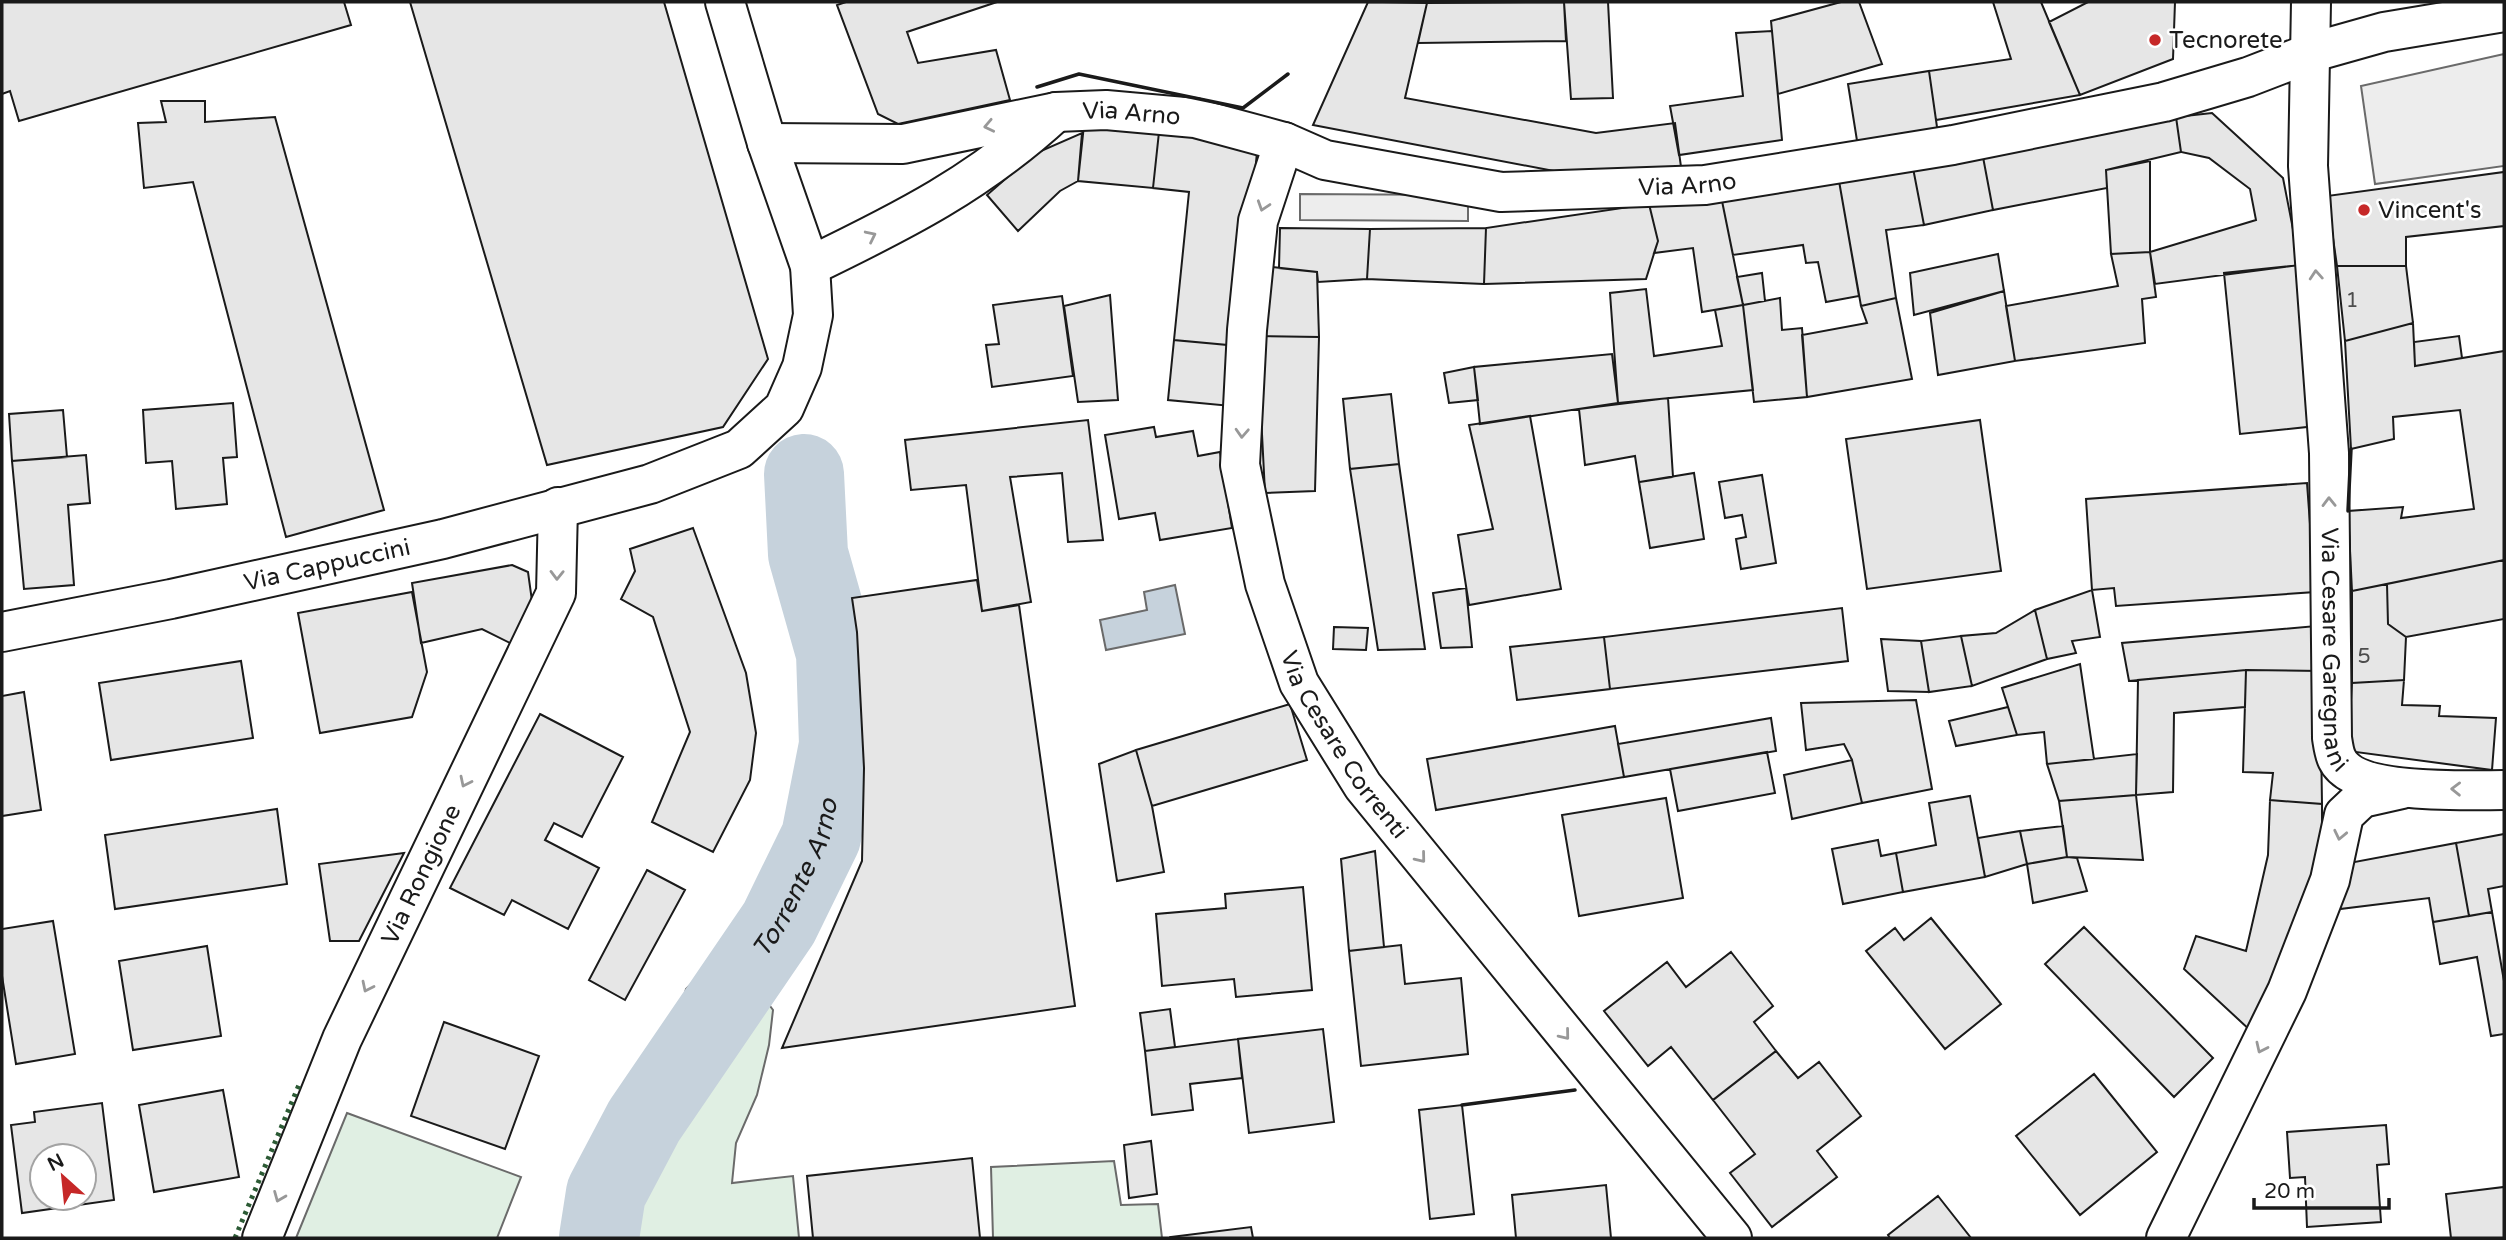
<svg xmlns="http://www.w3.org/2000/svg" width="2506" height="1240" font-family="'Varela Round',sans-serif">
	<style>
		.green { fill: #e0efe3; stroke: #6a6a6a; stroke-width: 2 }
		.parking { fill: #ededed; stroke: #6a6a6a; stroke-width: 2 }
		.water { fill: #c6d2dc; stroke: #6a6a6a; stroke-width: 2 }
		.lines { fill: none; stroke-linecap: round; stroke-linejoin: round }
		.river { stroke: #c6d2dc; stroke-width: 80 }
		.building { fill: #e6e6e6; stroke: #1a1a1a; stroke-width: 2; fill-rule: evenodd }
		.minor-casing { stroke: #1a1a1a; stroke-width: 42 }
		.minor { stroke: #fff; stroke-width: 38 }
		.hedge { stroke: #2b5a34; stroke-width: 5; stroke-dasharray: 3.5 5; stroke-linecap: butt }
		.wall { stroke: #1a1a1a; stroke-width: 3.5 }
		.oneway { stroke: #989898 }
		.poi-dot { fill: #c62828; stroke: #fff; stroke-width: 2.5 }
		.labels { text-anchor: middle; stroke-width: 5; stroke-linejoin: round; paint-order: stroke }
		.number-label { font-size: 21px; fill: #4d4d4d }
		.poi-label { font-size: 24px; fill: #1a1a1a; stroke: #fff; text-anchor: start }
		.street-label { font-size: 24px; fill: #1a1a1a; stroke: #fff }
		.water-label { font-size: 26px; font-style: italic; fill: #1a1a1a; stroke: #fff }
	</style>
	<rect width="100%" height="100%" fill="#fff"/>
	<path class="green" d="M727 948 773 1010 769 1045 757 1095 736 1143 732 1183 793 1176 799 1238H574L572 1203 589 1169 669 1055 686 989Z
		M347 1113 521 1177 497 1238H296Z
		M1114 1161 1121 1205 1158 1204 1162 1238H993L991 1167Z"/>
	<path class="parking" d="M2504 54V166L2375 184 2361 86Z
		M1300 194 1468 195V221L1300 220Z"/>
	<path class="water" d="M1175 585 1185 634 1106 650 1100 620 1147 610 1144 592Z"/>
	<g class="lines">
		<path class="river" id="s1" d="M599 1238 606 1193 644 1121 779 923 821 837 839 745 836 653 808 554 804 474"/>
	</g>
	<path class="building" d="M2 2H344L351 25 19 121 10 91 2 94Z
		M410 2H664L768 359 723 427 547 465Z
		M846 2H997L907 32 918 63 996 50 1010 100 898 124 878 114 837 5Z
		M1368 2 1427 3 1405 98 1596 133 1675 123 1682 174 1596 179 1313 125Z
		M1564 2 1566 41 1418 43 1427 3Z
		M1564 2H1608L1613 98 1571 99Z
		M1841 2H1859L1882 64 1778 94 1771 21Z
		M1993 2H2041L2080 95 1936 120 1929 71 2011 59Z
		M2088 2H2175L2173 59 2080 95 2049 22Z
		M1772 31 1782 140 1679 155 1670 106 1743 96 1736 33Z
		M1929 71 1938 134 1858 147 1848 84Z
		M161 101H205V122L275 117 384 510 286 537 193 182 144 188 138 123 166 122Z
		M2212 113 2283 178 2300 265 2155 284 2150 252 2256 220 2250 189 2209 158 2181 152 2176 117Z
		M2176 117 2181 152 2106 170 2107 188 1993 210 1983 157Z
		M1084 125 1159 132 1153 188 1078 181Z
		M1159 132 1258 142 1238 346 1174 340 1189 192 1153 188Z
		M1082 133 1078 181 1060 191 1018 231 987 195 1034 154Z
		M1983 157 1993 210 1924 225 1913 168Z
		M2150 161V252L2111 254 2106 170Z
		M1913 168 1924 225 1886 230 1896 298 1861 306 1839 181Z
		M2504 172V226L2406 237V266H2337L2327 196Z
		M1839 181 1859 296 1826 302 1818 262 1806 263 1803 245 1733 255 1721 196Z
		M1721 196 1743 305 1702 312 1693 248 1654 253 1658 241 1649 204Z
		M1649 204 1658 241 1646 279 1484 284 1486 228Z
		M1280 228 1370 229 1367 279 1318 282 1317 272 1279 268Z
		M1486 228 1484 284 1367 279 1370 229Z
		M2150 252 2156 297 2142 299 2145 343 2015 361 2006 306 2118 286 2111 254Z
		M1998 254 2004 291 1914 315 1910 273Z
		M2300 265 2316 426 2240 434 2224 273Z
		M1264 266 1317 272 1319 337 1257 336Z
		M2337 266H2406L2413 323 2345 341Z
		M1762 273 1765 301 1743 305 1737 277Z
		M1646 289 1654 356 1722 346 1715 310 1743 305 1753 390 1618 403 1610 293Z
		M2004 291 2015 361 1938 375 1930 313Z
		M1110 295 1118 400 1078 402 1064 306Z
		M1062 296 1073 376 992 387 986 345 999 344 993 305Z
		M1780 298 1782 330 1802 328 1807 397 1754 402 1743 305Z
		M1896 298 1912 379 1807 397 1802 335 1867 323 1861 306Z
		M2413 323 2415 366 2504 351V560L2352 591 2348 511 2403 507 2401 518 2474 509 2460 410 2393 417 2394 439 2351 449 2345 341Z
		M1257 336 1319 337 1315 491 1265 493Z
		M2459 336 2462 358 2415 366 2414 342Z
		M1174 340 1238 346 1231 406 1168 400Z
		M1612 354 1618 403 1480 424 1474 367Z
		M1474 367 1478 400 1449 403 1444 373Z
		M1391 394 1399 464 1350 469 1343 399Z
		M1668 398 1673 477 1639 482 1635 456 1585 465 1579 409Z
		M233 403 237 457 223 458 227 504 176 509 172 461 146 463 143 410Z
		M63 410 67 457 12 461 9 414Z
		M1530 416 1561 589 1469 605 1458 535 1493 529 1469 425Z
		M1088 420 1103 540 1068 542 1062 473 1010 477 1031 602 982 611 966 485 911 490 905 440Z
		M1980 420 2001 571 1867 589 1846 439Z
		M1154 427 1156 437 1193 431 1198 456 1220 452 1232 528 1160 540 1155 513 1119 519 1105 435Z
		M86 455 90 503 68 505 74 585 24 589 12 461Z
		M1399 464 1425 649 1378 650 1350 469Z
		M1694 473 1704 539 1650 548 1639 482Z
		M1762 475 1776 563 1741 569 1736 539 1746 537 1742 515 1725 518 1719 482Z
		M2307 483 2315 592 2116 606 2114 588 2092 590 2086 499Z
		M693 528 746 673 756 733 750 780 713 852 652 822 690 732 653 617 621 599 635 571 630 549Z
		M2504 560V619L2406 637 2388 624 2387 584Z
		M512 565 528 572 533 608 516 646 482 629 421 643 412 583Z
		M977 580 982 611 1019 605 1075 1006 782 1048 862 861 864 768 857 632 852 598Z
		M2387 584 2388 624 2406 637 2404 680 2352 683V591Z
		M1466 588 1472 647 1441 648 1433 593Z
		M2092 590 2100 637 2072 641 2076 653 2047 659 2035 610Z
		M412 592 427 672 412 717 320 733 298 613Z
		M1842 608 1848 661 1610 689 1604 637Z
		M2035 610 2047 659 1972 686 1961 636 1996 633Z
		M2316 626 2320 671 2246 670 2129 681 2122 643Z
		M1334 627 1368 628 1366 650 1333 649Z
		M1961 636 1972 686 1929 692 1921 641Z
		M1604 637 1610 689 1517 700 1510 647Z
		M1881 639 1921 641 1929 692 1888 691Z
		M241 661 253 738 111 760 99 683Z
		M2080 664 2094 759 2047 764 2044 732 2017 735 2002 688Z
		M2246 670 2245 707 2174 713 2173 792 2136 795 2138 680Z
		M2246 670 2320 671 2322 804 2270 800 2273 773 2243 772Z
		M2404 680 2402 705 2440 706 2439 716 2496 718 2492 770 2348 751 2352 683Z
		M24 692 41 810 2 816V696Z
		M1916 700 1932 789 1862 803 1852 760 1844 744 1806 750 1801 703Z
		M1290 704 1307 760 1152 806 1136 750Z
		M2008 707 2017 735 1956 746 1949 721Z
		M540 714 623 757 582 837 554 823 545 840 599 868 568 929 512 900 504 915 450 888Z
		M1771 718 1776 751 1624 777 1618 744Z
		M1615 726 1624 777 1436 810 1427 759Z
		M1136 750 1152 806 1164 872 1117 881 1099 764Z
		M1767 752 1775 793 1678 811 1670 769Z
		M2137 754 2136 795 2059 801 2047 764Z
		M1852 760 1862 803 1792 819 1784 775Z
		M2136 795 2143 860 2067 857 2059 801Z
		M1970 796 1985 877 1903 892 1896 853 1936 845 1929 803Z
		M1666 798 1683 898 1579 916 1562 815Z
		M2270 800 2322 804V858L2252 1032 2184 969 2196 936 2246 951 2268 855Z
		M277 809 287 884 115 909 105 835Z
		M2063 826 2067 857 2027 864 2020 831Z
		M2020 831 2027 864 1985 877 1978 838Z
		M2504 834V886L2488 889 2492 912 2469 916 2456 843Z
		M1878 840 1881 856 1896 853 1903 892 1843 904 1832 849Z
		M2456 843 2469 916 2433 922 2429 898 2340 909 2349 863Z
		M1375 851 1384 947 1349 951 1341 859Z
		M404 853 359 941H330L319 864Z
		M2067 857 2077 858 2087 891 2033 903 2027 864Z
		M647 870 685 890 625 1000 589 980Z
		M1303 887 1312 990 1236 997 1234 979 1162 986 1156 914 1226 908 1225 894Z
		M2492 912 2504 981V1034L2491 1036 2477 957 2440 964 2433 922Z
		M1931 918 2001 1004 1945 1049 1866 951 1895 928 1904 940Z
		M53 921 75 1054 16 1064 2 976V929Z
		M2084 927 2213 1058 2174 1097 2045 964Z
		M1401 945 1405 984 1461 978 1468 1054 1361 1066 1349 951Z
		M207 946 221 1036 133 1050 119 961Z
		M1731 952 1773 1006 1754 1022 1776 1051 1713 1100 1671 1047 1648 1066 1604 1011 1667 962 1686 987Z
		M1170 1009 1175 1047 1145 1051 1140 1013Z
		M444 1022 539 1056 505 1149 411 1116Z
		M1323 1029 1334 1122 1249 1133 1238 1039Z
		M1238 1039 1242 1078 1190 1084 1193 1110 1152 1115 1145 1051Z
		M1776 1051 1798 1078 1819 1062 1861 1116 1817 1151 1837 1177 1772 1227 1730 1173 1755 1154 1713 1100Z
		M2094 1074 2157 1152 2080 1215 2016 1136Z
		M223 1090 239 1177 154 1192 139 1105Z
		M102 1103 114 1200 22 1213 11 1125 35 1122 34 1112ZM42 1156H84V1198H42Z
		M1462 1105 1474 1214 1430 1219 1419 1110Z
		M2386 1125 2389 1164 2377 1165 2381 1222 2307 1227 2305 1177 2290 1178 2287 1132Z
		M1151 1141 1157 1194 1129 1198 1124 1145Z
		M972 1158 980 1238H813L807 1176Z
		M1606 1185 1611 1238H1516L1512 1195Z
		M2504 1187V1238H2451L2446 1194Z
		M1938 1196 1971 1238H1890L1888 1235Z
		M1251 1227 1253 1238H1172L1171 1237Z"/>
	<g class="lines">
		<defs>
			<g id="minor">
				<path id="s2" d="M2311 2 2308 166 2329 453 2332 738C2333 744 2334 753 2337 759 2354 796 2468 790 2504 790"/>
				<path id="s3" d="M1284 142 1258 221 1247 330 1240 465 1265 584 1299 683 1363 786 1732 1238"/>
				<path id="s4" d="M767 143 903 144 1056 112 1106 110 1195 118 1284 142 1325 160 1501 192 1705 185 1953 145 2164 102 2248 77 2313 52 2384 32 2504 12"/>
				<path d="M810 266C903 221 979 183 1056 112"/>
				<path id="s5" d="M2 632 171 599 443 539 650 484 739 449 784 408 802 367 813 315 810 266 767 143 725 2"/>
				<path id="s6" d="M262 1238 342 1039 556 593 558 507"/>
				<path d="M2166 1238 2287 991 2330 880 2344 815 2362 798 2402 789"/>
			</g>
		</defs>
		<use href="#minor" class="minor-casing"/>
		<use href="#minor" class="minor"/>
		<path class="hedge" d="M235 1238 299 1085"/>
		<path class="wall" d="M1037 87 1079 74 1243 108 1288 74
			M2348 511 2351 449
			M1462 1105 1575 1090"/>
	</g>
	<defs><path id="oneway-chevron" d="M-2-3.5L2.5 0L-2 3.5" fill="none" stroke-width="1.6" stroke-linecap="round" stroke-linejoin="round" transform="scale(1.75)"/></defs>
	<g class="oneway">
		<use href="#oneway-chevron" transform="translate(989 126) rotate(168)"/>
		<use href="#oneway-chevron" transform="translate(1263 206) rotate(108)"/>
		<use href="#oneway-chevron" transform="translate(871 236) rotate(-26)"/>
		<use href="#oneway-chevron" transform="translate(2316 275) rotate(-94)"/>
		<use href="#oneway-chevron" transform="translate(1242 433) rotate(93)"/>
		<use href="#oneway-chevron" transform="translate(2329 502) rotate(-91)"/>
		<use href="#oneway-chevron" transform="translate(557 575) rotate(91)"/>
		<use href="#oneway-chevron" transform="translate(465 782) rotate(116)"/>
		<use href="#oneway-chevron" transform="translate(2456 789) rotate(-179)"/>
		<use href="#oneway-chevron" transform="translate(2340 835) rotate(102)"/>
		<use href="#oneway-chevron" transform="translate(1421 858) rotate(51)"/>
		<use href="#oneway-chevron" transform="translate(367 987) rotate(116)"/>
		<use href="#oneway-chevron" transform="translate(1565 1035) rotate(51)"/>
		<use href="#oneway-chevron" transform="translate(2261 1048) rotate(115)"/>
		<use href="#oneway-chevron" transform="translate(279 1197) rotate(112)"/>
	</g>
	<g class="poi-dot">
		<circle cx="2155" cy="40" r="7"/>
		<circle cx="2364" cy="210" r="7"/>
	</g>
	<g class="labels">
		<g class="number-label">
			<text x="2352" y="307">1</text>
			<text x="2364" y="663">5</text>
		</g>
		<g class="poi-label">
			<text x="2169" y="48">Tecnorete</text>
			<text x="2378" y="218">Vincent's</text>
		</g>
		<g class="street-label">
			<text dy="8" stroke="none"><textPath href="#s4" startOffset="368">Via Arno</textPath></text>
			<text dy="8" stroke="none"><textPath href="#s4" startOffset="934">Via Arno</textPath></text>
			<text dy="8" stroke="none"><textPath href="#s5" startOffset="332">Via Cappuccini</textPath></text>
			<text dy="8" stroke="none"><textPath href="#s2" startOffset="648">Via Cesare Garegnani</textPath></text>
			<text dy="8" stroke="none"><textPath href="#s3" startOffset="630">Via Cesare Correnti</textPath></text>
			<text dy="8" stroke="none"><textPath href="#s6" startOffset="397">Via Rongione</textPath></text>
		</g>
		<g class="water-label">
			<text dy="9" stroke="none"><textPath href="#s1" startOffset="415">Torrente Arno</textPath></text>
		</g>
	</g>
	<rect width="2506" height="1240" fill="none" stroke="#1a1a1a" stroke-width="7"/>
	<g transform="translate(63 1177) rotate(333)"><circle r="33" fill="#ffffff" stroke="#a3a3a3" stroke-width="2"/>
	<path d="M0-5L12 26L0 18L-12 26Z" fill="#c62828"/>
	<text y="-10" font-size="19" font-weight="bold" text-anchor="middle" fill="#1a1a1a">N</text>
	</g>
	<path d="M2254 1198v10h135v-10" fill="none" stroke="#1a1a1a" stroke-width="3.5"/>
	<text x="2264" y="1198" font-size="21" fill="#1a1a1a" stroke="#ffffff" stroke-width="5" paint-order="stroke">20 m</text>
</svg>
